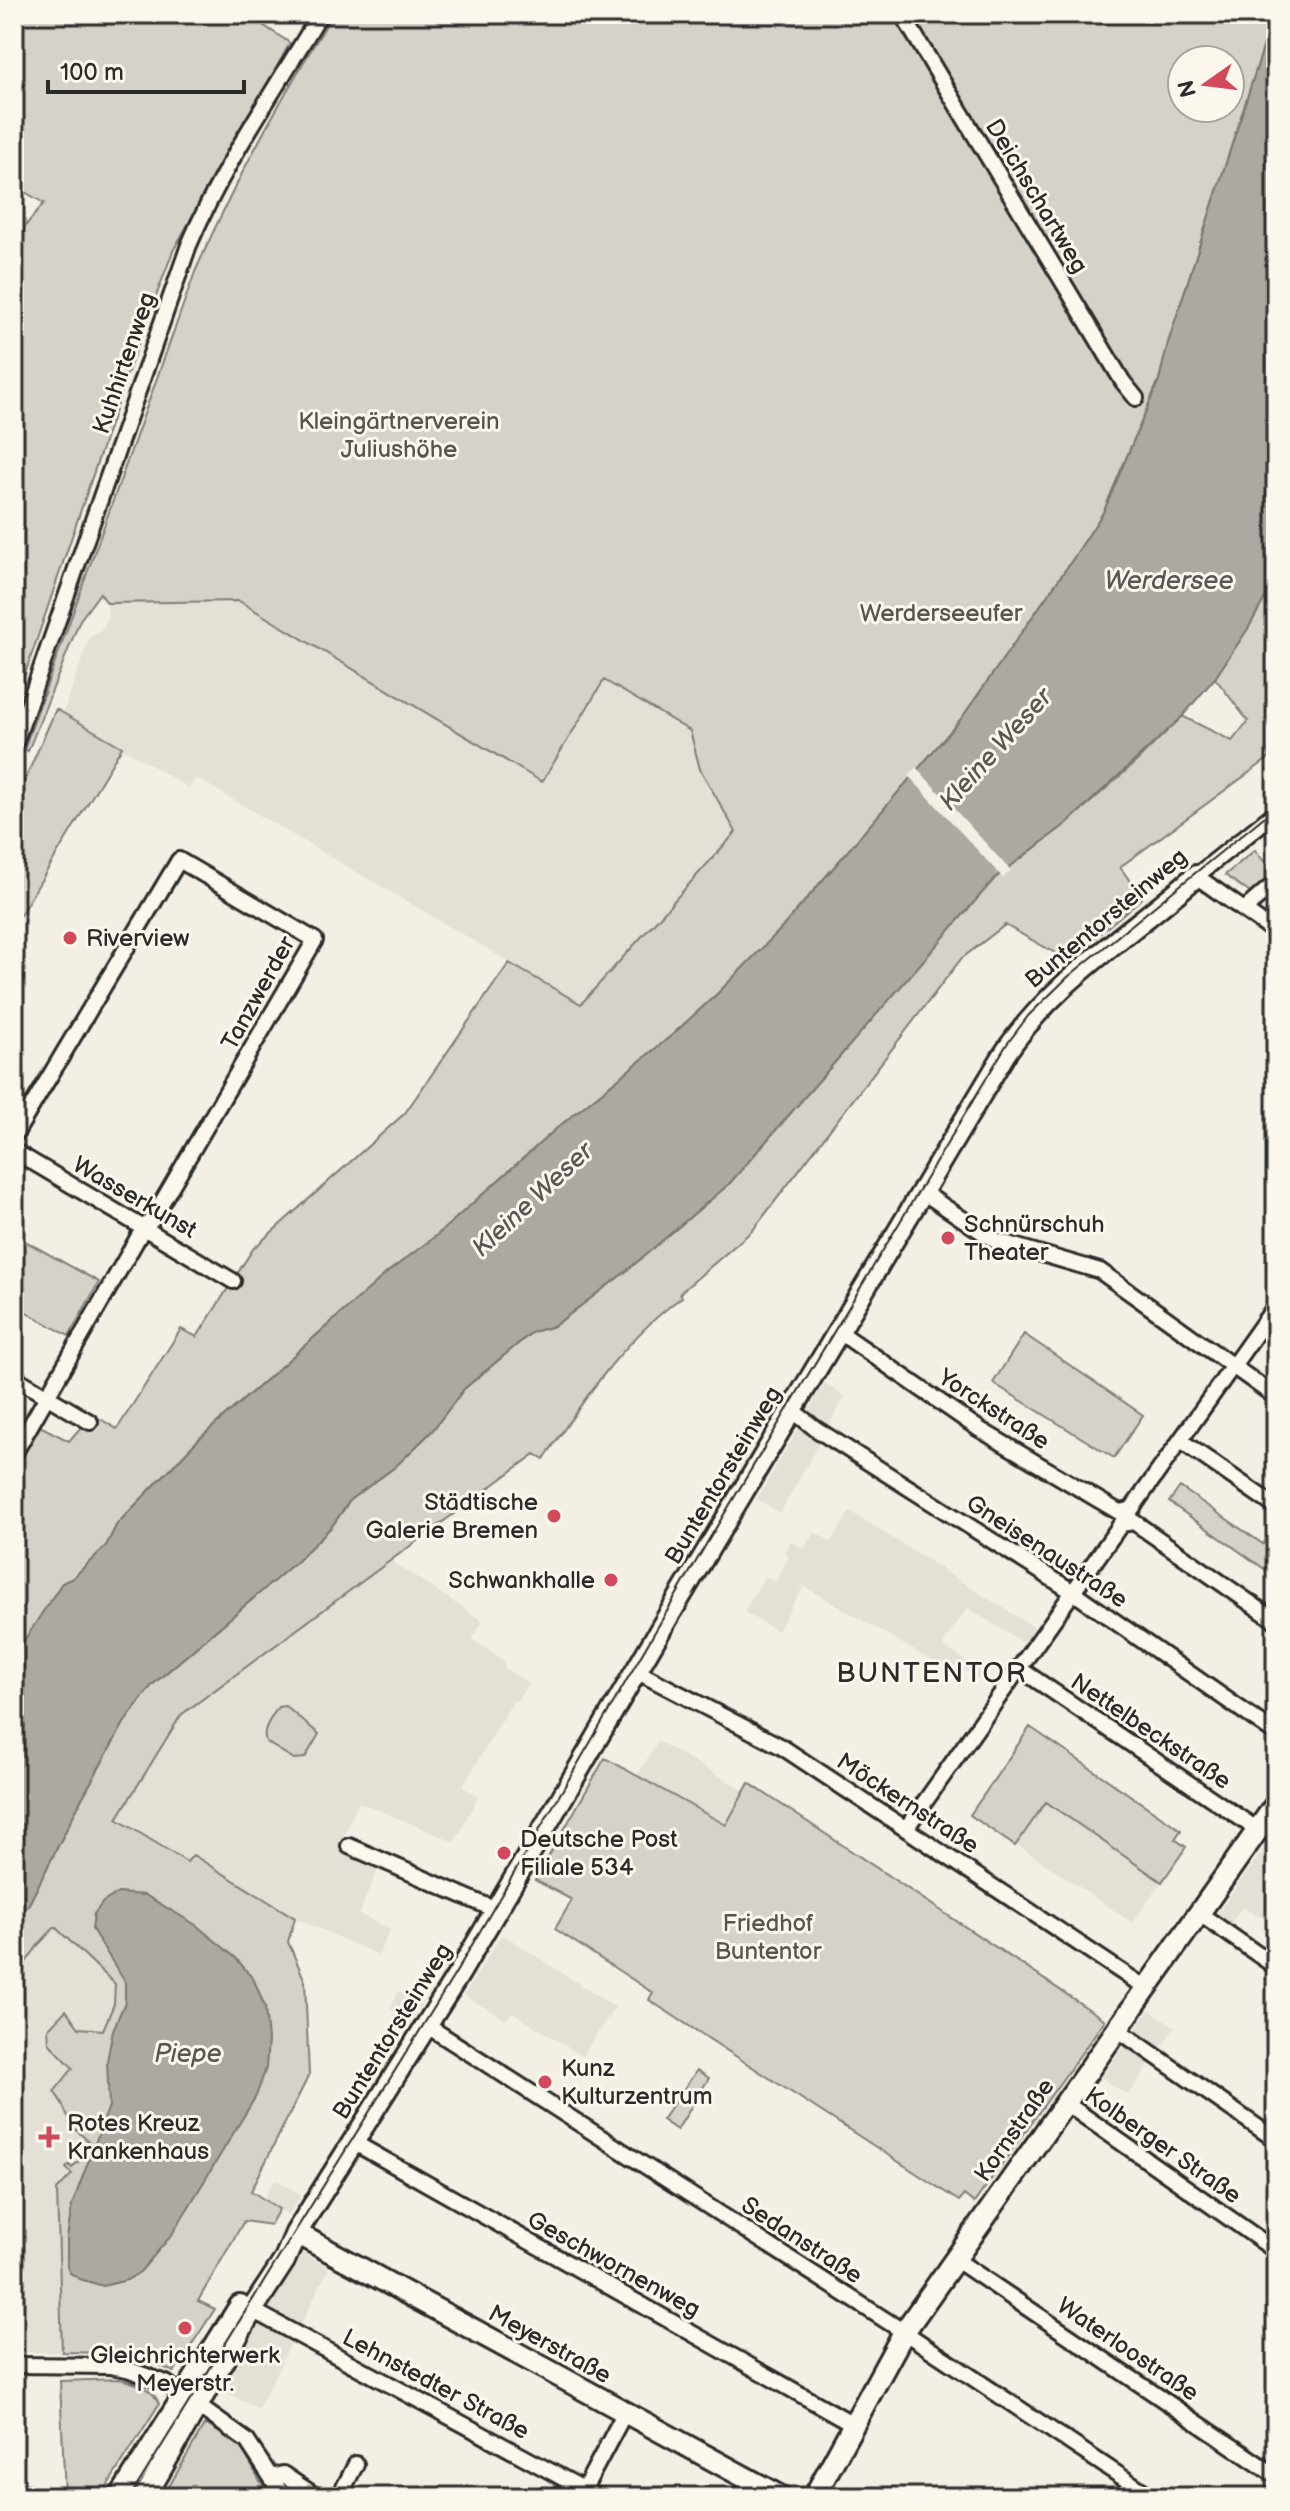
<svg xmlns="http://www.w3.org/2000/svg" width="1290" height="2511" font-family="'Balsamiq Sans',sans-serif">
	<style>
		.built { fill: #e4e0d6 }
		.green { fill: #d5d2c9; stroke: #807e7a; stroke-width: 2; fill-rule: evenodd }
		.water { fill: #aca9a2; stroke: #787772; stroke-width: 2 }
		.pier { fill: #f3efe4 }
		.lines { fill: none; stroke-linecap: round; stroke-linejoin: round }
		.street-casing { stroke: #2b2b2b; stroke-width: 20 }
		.secondary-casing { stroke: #2b2b2b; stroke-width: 26 }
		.street { stroke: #fbf7ec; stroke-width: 14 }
		.secondary { stroke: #fbf7ec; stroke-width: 20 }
		.tram { stroke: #2b2b2b; stroke-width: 2 }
		.poi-dot { fill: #d1495b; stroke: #fbf7ec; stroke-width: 3 }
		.labels { text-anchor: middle; stroke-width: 6; stroke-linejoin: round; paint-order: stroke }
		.street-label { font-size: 24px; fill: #2b2b2b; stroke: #fbf7ec }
		.park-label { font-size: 24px; fill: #565552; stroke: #fbf7ec }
		.poi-label { font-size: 24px; fill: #2b2b2b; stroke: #fbf7ec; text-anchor: start }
		.water-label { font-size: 26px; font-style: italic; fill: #585755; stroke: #fbf7ec }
		.quarter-label { font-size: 28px; letter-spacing: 2px; fill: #2b2b2b; stroke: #fbf7ec }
	</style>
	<rect width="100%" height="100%" fill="#f3efe4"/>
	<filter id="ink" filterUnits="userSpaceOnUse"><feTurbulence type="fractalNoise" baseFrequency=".0125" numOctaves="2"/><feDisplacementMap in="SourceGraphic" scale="16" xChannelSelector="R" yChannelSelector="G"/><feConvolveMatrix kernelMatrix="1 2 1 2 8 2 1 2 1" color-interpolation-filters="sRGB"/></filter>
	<g filter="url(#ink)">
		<path class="built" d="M239 601 542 782 604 680 690 731 700 769 736 832 581 1004 196 778 189 788 63 712 90 637 101 631 108 616 107 603Z
			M825 1383 845 1397 780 1513 757 1499Z
			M850 1511 1035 1628 1024 1643 968 1608 942 1645 997 1682 992 1688 961 1668 956 1675 804 1586 777 1631 744 1612 765 1576 775 1582 789 1557 784 1553 791 1541 804 1549 814 1532 831 1542Z
			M391 1561 483 1621 472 1639 503 1660 506 1669 528 1683 517 1701 514 1700 464 1784 463 1787 478 1797 455 1842 359 1802 339 1847 379 1867 359 1914 390 1929 378 1955 295 1918 193 1855 187 1862 116 1819 181 1715Z
			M658 1741 745 1791 726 1826 637 1776Z
			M1045 1802 1162 1882 1132 1923 1016 1844Z
			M1276 1832V1901L1264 1919 1242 1907 1230 1925 1216 1915Z
			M55 1927 115 1984 114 2004 103 2030 79 2028 49 2043 73 2068 63 2101 67 2115 71 2120 69 2123 89 2142 80 2160 72 2168H66L73 2174 57 2191 62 2352H14V1979L39 1944Z
			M502 1934 615 2007 582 2056 512 2012 506 2020 464 1995Z
			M399 1991 421 2004 409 2023 390 2009Z
			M1149 2010 1175 2027 1128 2095 1101 2078Z
			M275 2179 301 2195 288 2215 263 2199Z
			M303 2253 329 2268 258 2409 218 2388Z"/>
		<path class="green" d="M14 14H252L260 23 290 43 173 251 129 369 23 680 14 677V245L22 230 44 203 14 186Z
			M333 14H895L1113 376 908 14H1274L1168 343 1159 380 1104 511 1075 556 961 719 780 930 717 994 671 1036 557 1128 436 1236 388 1272 199 1439 117 1524 106 1546 73 1578 62 1583 14 1657V1472L40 1426 69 1441 92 1414 117 1429 181 1329 197 1337 253 1249 405 1113 509 963 581 1004 736 832 700 769 690 731 604 680 542 782 239 601 107 603 100 593 80 620 28 751 24 749 195 272C234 183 281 97 333 14ZM1182 60H1230V108H1182Z
			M1276 578V753L1120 867 1142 898 1068 960 1005 925 961 959 753 1230 680 1293 682 1297C624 1339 584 1399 544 1459L535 1454 181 1715 117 1819 187 1862 193 1855 295 1918 288 1942 305 1981 309 2075 251 2191 279 2209 270 2225 244 2221 198 2301 215 2309 174 2372C132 2351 108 2353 62 2352L57 2190 72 2174 66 2168 69 2165 72 2168 80 2160 77 2156 89 2142 69 2123 71 2120C63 2112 64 2102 54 2092L73 2068 49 2043 48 2029 66 2010 79 2028 103 2030 114 2004 115 1984 55 1927 39 1944 14 1979V1926L30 1902 81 1800 124 1723 152 1685 297 1561 332 1526 351 1499 395 1467 432 1431 464 1389 532 1332 554 1326 624 1273 729 1184 995 878 1066 824 1137 761 1182 716 1232 741 1248 721 1215 678 1249 627Z
			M56 709 122 747 14 925V801L17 798Z
			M1255 850 1275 875 1253 895 1225 875Z
			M14 1235 99 1282 69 1336 14 1305Z
			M1024 1334 1143 1415 1114 1458 993 1383Z
			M1180 1487 1263 1544 1276 1525V1577L1169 1502Z
			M285 1706 319 1734 305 1758 294 1759 266 1742C261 1729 271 1719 278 1707Z
			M1030 1727 1181 1830 1175 1839 1186 1847 1162 1882 1046 1802 1015 1846 970 1815Z
			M605 1758 726 1825 749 1783 1105 2020 974 2203 964 2195 959 2201 649 2000 653 1993 555 1929 572 1900 535 1880Z
			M697 2070 709 2078 677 2130 662 2120Z
			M120 2379C135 2383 154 2388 159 2404L100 2497H65L60 2381Z
			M205 2424 240 2445 269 2497H163Z"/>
		<path class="water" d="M1274 14 1276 578 1249 627 1215 678 1180 719 1066 824 995 878 729 1184 624 1273 554 1326 532 1332 464 1389 432 1431 395 1467 351 1499 332 1526 297 1561 152 1685 124 1723 81 1800 30 1902 14 1926V1657L17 1651 62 1583 73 1578 106 1546 117 1524 199 1439 388 1272 436 1236 557 1128 671 1036 717 994 780 930 961 719 1075 556 1104 511 1159 380 1168 343Z
			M118 1893 145 1895 196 1925 236 1958 254 1980 265 2007 268 2040 266 2068 256 2096 171 2236 140 2272 127 2280 103 2286 80 2279 70 2273 67 2267V2238L72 2205 109 2106 107 2061 113 2030 125 2002V1982L92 1929 94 1914 103 1902Z"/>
		<path class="pier" d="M916 767 1011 871 1003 878 909 776Z"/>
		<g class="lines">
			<defs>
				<path id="street" d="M902 14 1123 382 1136 398
					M14 746 189 245C224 163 275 90 320 14
					M1276 812 1196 876 1276 933
					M1244 910 1276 882
					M14 1136 179 860 315 940 151 1221 144 1227 14 1454
					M14 1151 233 1281
					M921 1191 994 1240 1100 1271 1276 1397
					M838 1331 979 1429 1119 1512 1131 1510 1276 1305
					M14 1377 90 1422
					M792 1410 816 1429 1073 1592 1276 1734
					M1181 1441 1276 1507
					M1020 1669 1258 1830
					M636 1671 782 1747 1146 1988
					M907 1827 1121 1524 1134 1522 1276 1621
					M349 1846 496 1910
					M1200 1914 1276 1967
					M426 2025 904 2332 1152 2497
					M1117 2029 1276 2140
					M1064 2102 1276 2251
					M353 2142 853 2424
					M955 2259 1276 2476
					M252 2310 598 2497
					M14 2365 110 2366 127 2369 166 2383 247 2441 284 2497
					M271 2477 283 2474 317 2497
					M584 2489 624 2414
					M14 2493H27L36 2497
					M339 2497 356 2464"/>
				<path id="secondary" d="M296 2233 781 2497
					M120 2497 240 2306
					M145 2497 252 2310 284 2261 296 2233 460 1972 666 1620 1004 1055C1053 980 1130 935 1196 876
					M814 2497 904 2332 1276 1804
					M1274 2497 1276 2495"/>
			</defs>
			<use href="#street" class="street-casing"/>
			<use href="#secondary" class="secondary-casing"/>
			<use href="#street" class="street"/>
			<use href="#secondary" class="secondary"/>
			<path class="tram" d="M130 2497 455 1974 708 1541 1007 1044 1028 1016 1069 976 1276 807"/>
		</g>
	</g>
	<g class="poi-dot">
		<circle cx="70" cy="938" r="8"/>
		<circle cx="948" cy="1238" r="8"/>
		<circle cx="554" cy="1516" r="8"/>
		<circle cx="611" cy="1580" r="8"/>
		<circle cx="504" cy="1853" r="8"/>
		<circle cx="545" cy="2082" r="8"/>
		<path d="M45 2125h8v8h8v8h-8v8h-8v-8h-8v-8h8z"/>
		<circle cx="185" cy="2328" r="8"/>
	</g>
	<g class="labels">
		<g class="street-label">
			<text transform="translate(1037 196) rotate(59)" y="8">Deichschartweg</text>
			<text transform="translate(124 363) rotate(-71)" y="8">Kuhhirtenweg</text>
			<text transform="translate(1106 918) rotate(-40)" y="8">Buntentorsteinweg</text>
			<text transform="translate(258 993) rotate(-61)" y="8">Tanzwerder</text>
			<text transform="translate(135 1197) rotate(30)" y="8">Wasserkunst</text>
			<text transform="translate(994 1409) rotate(33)" y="8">Yorckstraße</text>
			<text transform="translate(723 1475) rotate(-59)" y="8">Buntentorsteinweg</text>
			<text transform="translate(1047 1551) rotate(33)" y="8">Gneisenaustraße</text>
			<text transform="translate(1151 1731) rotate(34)" y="8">Nettelbeckstraße</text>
			<text transform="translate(908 1803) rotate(33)" y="8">Möckernstraße</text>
			<text transform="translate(392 2031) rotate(-58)" y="8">Buntentorsteinweg</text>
			<text transform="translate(1014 2130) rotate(-55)" y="8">Kornstraße</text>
			<text transform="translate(1163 2145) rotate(35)" y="8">Kolberger Straße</text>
			<text transform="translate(802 2240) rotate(33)" y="8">Sedanstraße</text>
			<text transform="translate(614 2264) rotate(29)" y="8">Geschwornenweg</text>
			<text transform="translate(550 2344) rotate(29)" y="8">Meyerstraße</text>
			<text transform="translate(1128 2349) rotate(34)" y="8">Waterloostraße</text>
			<text transform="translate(436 2384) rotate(28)" y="8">Lehnstedter Straße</text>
		</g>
		<g class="park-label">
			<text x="399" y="429">Kleingärtnerverein<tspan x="399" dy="28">Juliushöhe</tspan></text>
			<text x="941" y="621">Werderseeufer</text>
			<text x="768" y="1931">Friedhof<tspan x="768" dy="28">Buntentor</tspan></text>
		</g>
		<g class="poi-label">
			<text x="86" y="946">Riverview</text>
			<text x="964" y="1232">Schnürschuh<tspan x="964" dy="28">Theater</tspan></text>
			<text x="538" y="1510" text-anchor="end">Städtische<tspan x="538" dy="28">Galerie Bremen</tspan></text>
			<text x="595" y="1588" text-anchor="end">Schwankhalle</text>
			<text x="520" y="1847">Deutsche Post<tspan x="520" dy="28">Filiale 534</tspan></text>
			<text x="561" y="2076">Kunz<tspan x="561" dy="28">Kulturzentrum</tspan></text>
			<text x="67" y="2131">Rotes Kreuz<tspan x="67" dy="28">Krankenhaus</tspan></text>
			<text x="185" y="2363" text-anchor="middle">Gleichrichterwerk<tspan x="185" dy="28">Meyerstr.</tspan></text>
		</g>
		<g class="water-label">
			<text x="1169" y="589">Werdersee</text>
			<text transform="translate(995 749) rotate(-48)" y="9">Kleine Weser</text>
			<text transform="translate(532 1199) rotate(-43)" y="9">Kleine Weser</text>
			<text x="188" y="2062">Piepe</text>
		</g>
		<g class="quarter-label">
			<text x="932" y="1682">BUNTENTOR</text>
		</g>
	</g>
	<rect width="1290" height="2511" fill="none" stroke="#fbf7ec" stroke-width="48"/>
	<rect x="24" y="24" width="1242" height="2463" fill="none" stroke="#2b2b2b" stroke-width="3" filter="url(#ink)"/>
	<g transform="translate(1206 84) rotate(256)"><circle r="38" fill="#fbf7ec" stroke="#a8a59f" stroke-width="2"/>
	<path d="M0-6L14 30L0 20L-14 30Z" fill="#d1495b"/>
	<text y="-12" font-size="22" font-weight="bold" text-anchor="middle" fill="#2b2b2b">N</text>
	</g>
	<path d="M48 80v12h196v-12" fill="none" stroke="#2b2b2b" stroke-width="4"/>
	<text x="60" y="80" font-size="24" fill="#2b2b2b" stroke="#fbf7ec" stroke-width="6" paint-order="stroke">100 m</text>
</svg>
